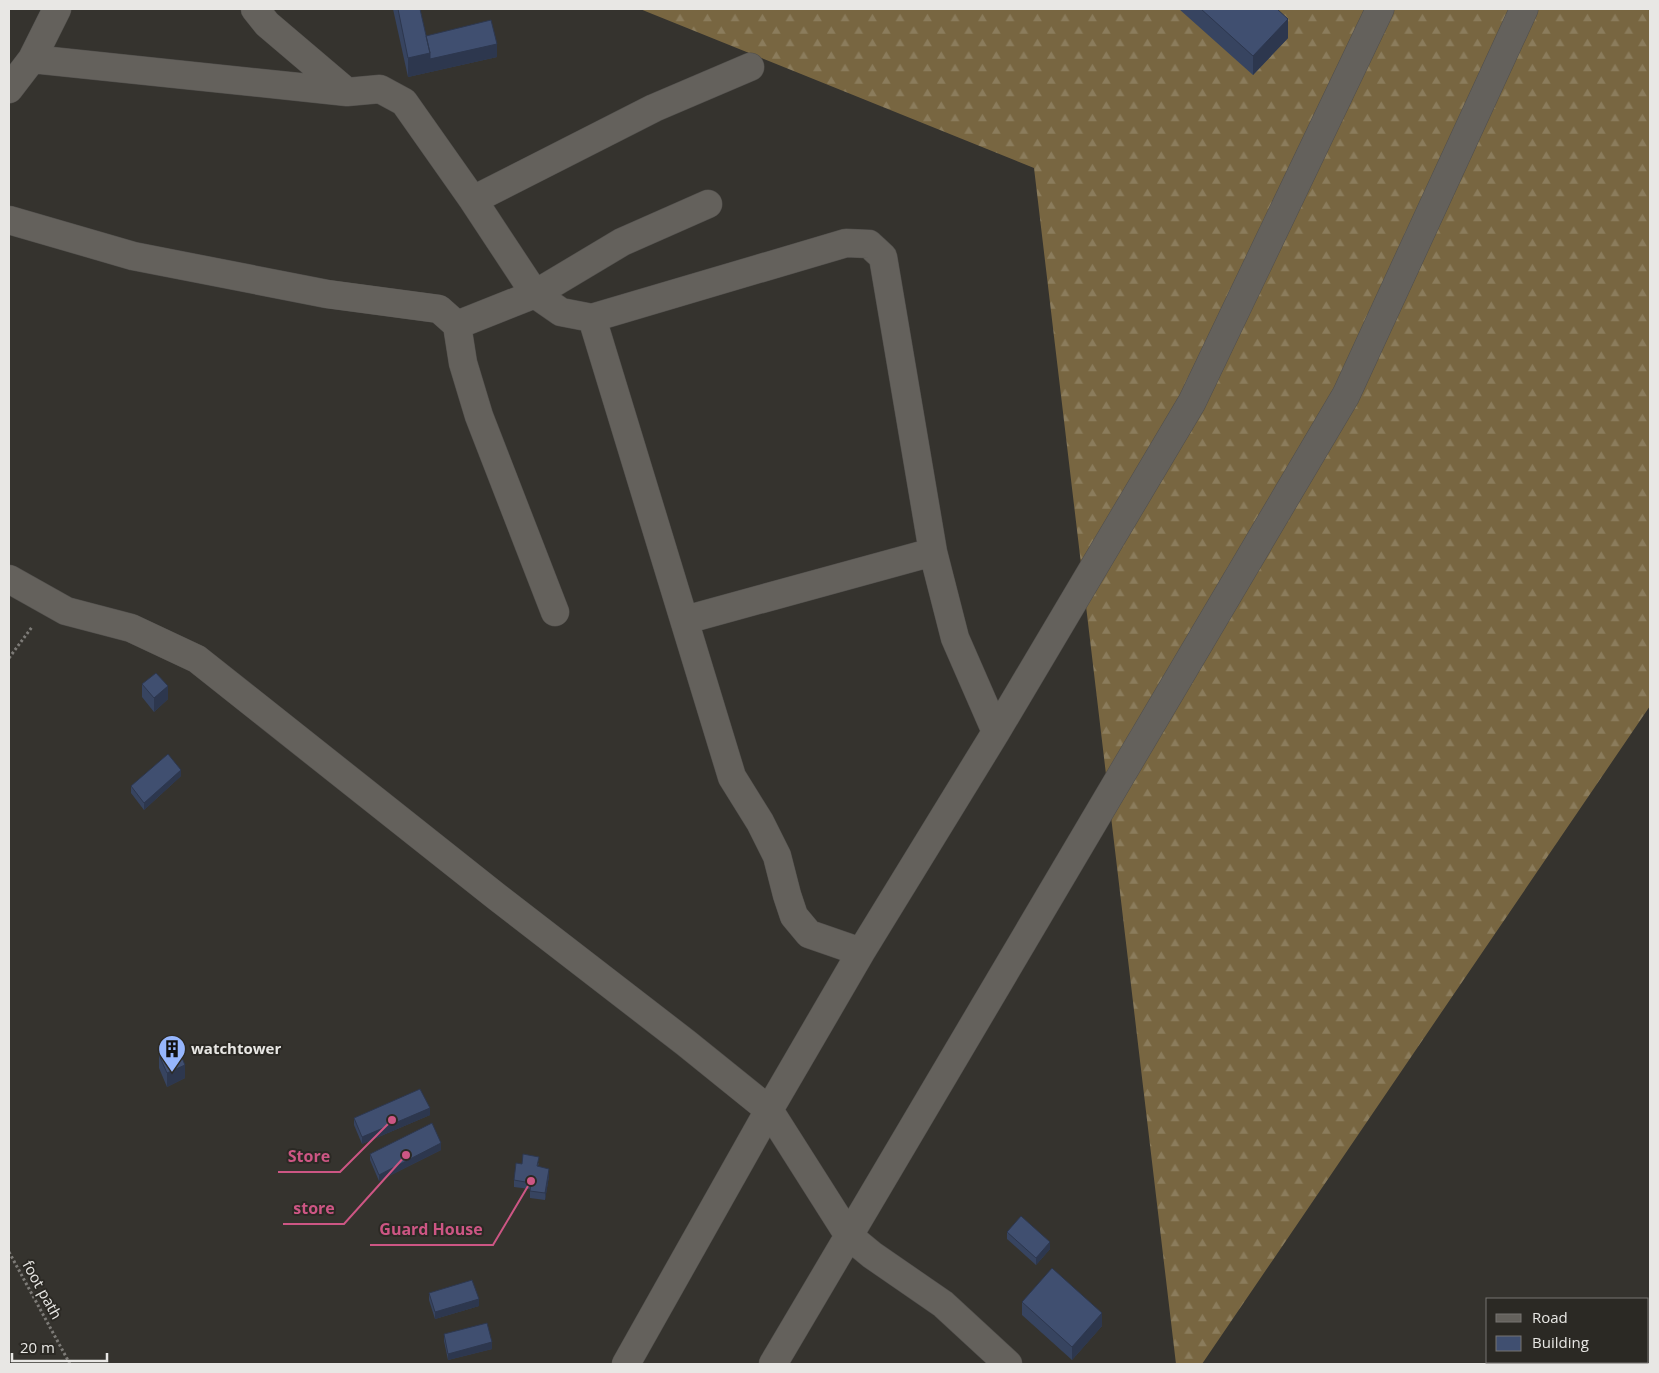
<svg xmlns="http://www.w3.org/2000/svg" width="1659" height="1373" font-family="'Open Sans',sans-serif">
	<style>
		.forest { fill: url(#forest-firs) }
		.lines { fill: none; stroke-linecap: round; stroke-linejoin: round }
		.minor-casing { stroke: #514f4c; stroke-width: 29 }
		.path { stroke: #7d7b77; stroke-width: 3; stroke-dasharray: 2.5 2.5; stroke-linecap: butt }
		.minor { stroke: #64615c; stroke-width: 28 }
		.wall { fill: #374460 }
		.shaded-wall { fill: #2d374e }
		.building { fill: #404f70; stroke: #2d374e }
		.labels { text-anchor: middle; stroke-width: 4; stroke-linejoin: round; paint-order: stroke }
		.poi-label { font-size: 15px; font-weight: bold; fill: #e8e7e4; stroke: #2b2924; text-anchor: start }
		.street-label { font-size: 15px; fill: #e8e7e4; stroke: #2b2924 }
		.leader { fill: none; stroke: #cd5684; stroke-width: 2 }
		.callout-dot { fill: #cd5684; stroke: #2b2924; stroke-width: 2 }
		.callout-label { font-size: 16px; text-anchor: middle; font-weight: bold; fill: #cd5684; stroke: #2b2924; stroke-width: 4; stroke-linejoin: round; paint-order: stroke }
	</style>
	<defs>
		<pattern id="forest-firs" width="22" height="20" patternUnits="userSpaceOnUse" patternTransform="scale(1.25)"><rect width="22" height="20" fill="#786641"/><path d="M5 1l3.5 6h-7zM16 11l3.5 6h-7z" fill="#8b7c5c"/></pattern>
	</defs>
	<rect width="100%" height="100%" fill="#35332e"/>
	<path class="forest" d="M640 9H1650V706L1202 1364H1176L1034 168Z"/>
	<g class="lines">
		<defs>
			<path id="minor" d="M255 9 267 24 347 92
				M32 59 347 92 380 89 404 102 473 200 535 294 622 242 708 204
				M9 89 32 59 57 9
				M473 200 654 108 750 67
				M9 220 133 256 327 294 439 309 457 325 535 294 561 312 592 318 846 243 869 244 883 257 933 552 955 638 996 732
				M592 318 732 777 760 822 777 856 787 895 794 916 809 934 861 952
				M457 325 463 363 479 416 555 612
				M9 579 66 611 131 628 197 659 497 897 686 1043 769 1110 849 1236 872 1255 943 1304 1008 1364
				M685 620 933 552
				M626 1364 769 1110 861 952 996 732 1192 402 1380 9
				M773 1364 1346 395 1524 9"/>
		</defs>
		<use href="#minor" class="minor-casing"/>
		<path class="path" d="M9 658 32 627
			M9 1252 70 1364"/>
		<use href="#minor" class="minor"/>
	</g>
	<path class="wall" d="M393 9H420L426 36 497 57 408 77Z
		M1179 9H1277L1288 38 1253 75Z
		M142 684 168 699 154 712 142 697Z
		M181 776 144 810 131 793V786Z
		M159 1055 185 1078 167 1087 159 1068Z
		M430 1115 362 1144 354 1125V1118Z
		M441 1150 379 1181 370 1160V1154Z
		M539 1163 538 1166 549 1176 545 1200 530 1198V1189L514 1187V1180Z
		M1007 1232 1050 1249 1036 1265 1007 1239Z
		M429 1293 479 1306 435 1319 429 1300Z
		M1022 1302 1102 1326 1072 1360 1022 1315Z
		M444 1334 492 1349 448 1360 444 1341Z"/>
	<path class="shaded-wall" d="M1288 19V38L1253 75V56Z
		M497 44V57L408 77V58L430 53Z
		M168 686V699L154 712V698Z
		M181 770V776L144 810V803Z
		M185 1065V1078L167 1087V1073Z
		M430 1108V1115L362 1144V1137Z
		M441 1143V1150L379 1181V1175Z
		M549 1169V1176L545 1200V1193Z
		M1050 1242V1249L1036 1265V1258Z
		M479 1299V1306L435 1319V1312Z
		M1102 1313V1326L1072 1360V1347Z
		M492 1342V1349L448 1360V1354Z"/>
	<path class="building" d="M398 9H420L430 53 408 58Z
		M1201 9H1277L1288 19 1253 56Z
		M491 20 497 44 430 59V53L426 36Z
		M156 673 168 686 154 698 142 684Z
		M168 754 181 770 144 803 131 786Z
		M177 1046 185 1065 167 1073 159 1055Z
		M420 1089 430 1108 362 1137 354 1118Z
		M432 1123 441 1143 379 1175 370 1154Z
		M523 1154 539 1157 537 1166 549 1169 545 1193 530 1191 531 1183 514 1180 516 1163 522 1164Z
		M1021 1216 1050 1242 1036 1258 1007 1232Z
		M1052 1268 1102 1313 1072 1347 1022 1302Z
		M472 1280 479 1299 435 1312 429 1293Z
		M487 1323 492 1342 448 1354 444 1334Z"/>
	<defs>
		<symbol id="building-pin" viewBox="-11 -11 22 30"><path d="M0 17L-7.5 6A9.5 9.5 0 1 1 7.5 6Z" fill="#96b6fd" stroke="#2b2924"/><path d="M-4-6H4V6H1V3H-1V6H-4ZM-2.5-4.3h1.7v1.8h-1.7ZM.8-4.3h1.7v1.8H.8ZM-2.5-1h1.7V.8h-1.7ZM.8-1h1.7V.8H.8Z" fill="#111"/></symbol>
	</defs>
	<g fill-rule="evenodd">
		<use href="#building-pin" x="156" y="1033" width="32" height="43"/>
	</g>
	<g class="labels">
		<g class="poi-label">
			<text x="191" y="1054">watchtower</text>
		</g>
		<g class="street-label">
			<text transform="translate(42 1290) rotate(61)" y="5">foot path</text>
		</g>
	</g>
	<path class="leader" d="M392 1120L340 1172H278M406 1155L344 1224H283M531 1181L493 1245H370"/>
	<g class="callout-dot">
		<circle cx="392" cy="1120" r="5"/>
		<circle cx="406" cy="1155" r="5"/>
		<circle cx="531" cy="1181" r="5"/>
	</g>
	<g class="callout-label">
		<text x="309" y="1162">Store</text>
		<text x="314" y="1214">store</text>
		<text x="431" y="1235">Guard House</text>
	</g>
	<rect width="1659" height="1373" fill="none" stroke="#e8e7e4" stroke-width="20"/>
	<rect x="1486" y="1298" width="162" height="65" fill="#2b2924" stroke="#777571"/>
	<rect x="1496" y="1314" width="25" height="8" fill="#64615c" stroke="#777571"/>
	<text x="1532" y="1323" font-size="15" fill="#e8e7e4">Road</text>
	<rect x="1496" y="1336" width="25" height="15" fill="#404f70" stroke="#777571"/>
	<text x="1532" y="1348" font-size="15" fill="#e8e7e4">Building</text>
	<path d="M12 1353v8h95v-8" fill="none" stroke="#e8e7e4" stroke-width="2.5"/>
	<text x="20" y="1353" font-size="15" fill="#e8e7e4" stroke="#2b2924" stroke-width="4" paint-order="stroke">20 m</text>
</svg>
